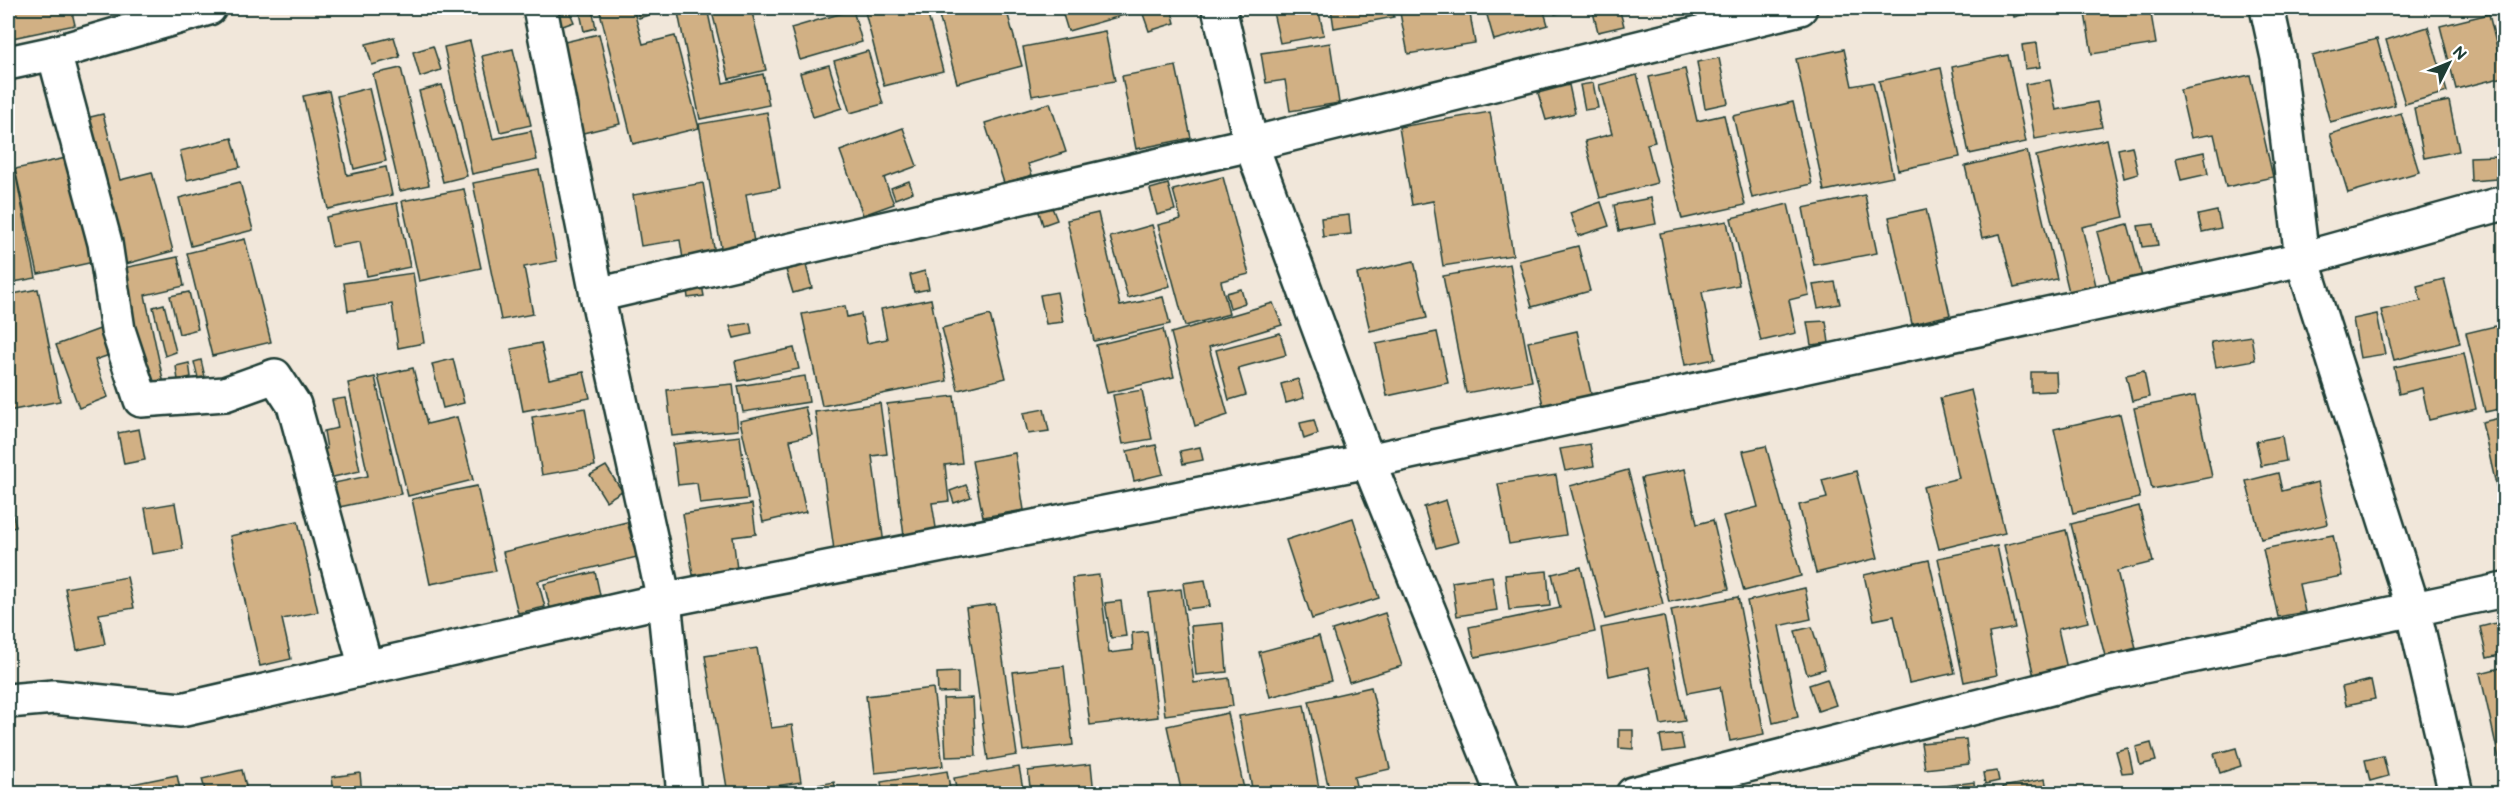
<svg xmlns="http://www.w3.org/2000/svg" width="2512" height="801" font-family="'Balsamiq Sans',sans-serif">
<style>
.building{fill:#d1b084;stroke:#1f3d34;stroke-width:1.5}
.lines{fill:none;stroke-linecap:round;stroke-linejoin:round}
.street-casing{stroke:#1f3d34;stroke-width:38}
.street{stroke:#fff;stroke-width:33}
</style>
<rect width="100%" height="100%" fill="#f1e7da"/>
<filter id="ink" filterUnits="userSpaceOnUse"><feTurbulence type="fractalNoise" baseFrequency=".0167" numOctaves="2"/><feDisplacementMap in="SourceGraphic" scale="12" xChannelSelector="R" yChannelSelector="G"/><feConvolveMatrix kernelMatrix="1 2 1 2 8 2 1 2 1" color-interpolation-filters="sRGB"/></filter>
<g filter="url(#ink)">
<g class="building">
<polygon points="8,8 71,8 75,25 12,38"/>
<polygon points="550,8 568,8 574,22 557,28"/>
<polygon points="579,8 592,8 596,28 584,31"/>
<polygon points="599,8 633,8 643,44 675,36 699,128 633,144"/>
<polygon points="636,8 660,8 661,11 639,18"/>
<polygon points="677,8 707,8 723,83 763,74 769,105 700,119"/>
<polygon points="711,8 751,8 766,70 729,79"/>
<polygon points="864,8 926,8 943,71 884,86"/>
<polygon points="937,8 1006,8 1022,66 957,83"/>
<polygon points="1061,8 1134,8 1135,12 1068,31"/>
<polygon points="1164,8 1171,8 1175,23 1149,31 1143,14"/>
<polygon points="1272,8 1318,8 1324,35 1280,43"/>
<polygon points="1331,8 1392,8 1394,17 1334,28"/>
<polygon points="1399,8 1469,8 1475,43 1408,54"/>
<polygon points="1485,8 1543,8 1548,25 1494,40"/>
<polygon points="1553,8 1581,8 1555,14"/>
<polygon points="1592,8 1619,8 1624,26 1598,32"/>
<polygon points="2012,8 2027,8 2028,13 2014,17"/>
<polygon points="2084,8 2150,8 2156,44 2092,54"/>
<polygon points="853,10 862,42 800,60 791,28"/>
<polygon points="2489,14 2504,77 2456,89 2440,26"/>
<polygon points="2428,27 2447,92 2405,104 2386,40"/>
<polygon points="1105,31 1115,81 1032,96 1023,47"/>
<polygon points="599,34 620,124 579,134 556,44"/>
<polygon points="394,37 400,57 372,65 366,44"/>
<polygon points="2377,39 2395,105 2330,122 2312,56"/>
<polygon points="470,41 493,139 531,131 537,160 472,174 444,47"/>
<polygon points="1330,43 1339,103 1290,111 1285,80 1266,83 1261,53"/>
<polygon points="2037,43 2040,67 2025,69 2022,45"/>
<polygon points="433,46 441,70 420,77 413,52"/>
<polygon points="513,49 531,125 500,132 482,56"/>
<polygon points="1844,49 1852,86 1873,82 1893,177 1824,191 1796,59"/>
<polygon points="868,51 883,104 850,113 834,61"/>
<polygon points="2008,55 2026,142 1969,154 1952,67"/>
<polygon points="1719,58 1728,103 1705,108 1697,62"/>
<polygon points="829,65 842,108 813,117 800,73"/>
<polygon points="1176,66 1191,138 1136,149 1122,76"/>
<polygon points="401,68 429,185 400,191 373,74"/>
<polygon points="1941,68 1960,157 1898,170 1879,81"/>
<polygon points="1685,69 1697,121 1724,115 1745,205 1682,219 1649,77"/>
<polygon points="1637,75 1655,142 1647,144 1657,183 1600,198 1585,141 1612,134 1599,85"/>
<polygon points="2250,75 2273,177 2226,187 2214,134 2191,138 2180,90"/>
<polygon points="2050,80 2056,110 2097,102 2102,127 2035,139 2025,84"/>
<polygon points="1593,83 1598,108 1585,110 1580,85"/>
<polygon points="442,85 467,176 443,182 419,91"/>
<polygon points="1569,85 1575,113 1546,120 1538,93"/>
<polygon points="369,88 386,161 354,169 337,96"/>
<polygon points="329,91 347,175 386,167 392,195 328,209 303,96"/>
<polygon points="2449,101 2459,151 2424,158 2414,108"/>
<polygon points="1793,102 1812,184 1752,198 1733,116"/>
<polygon points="1050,103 1066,152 1028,164 1032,175 1004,183 985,123"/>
<polygon points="767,112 780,188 746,194 755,248 722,253 699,124"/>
<polygon points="1490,112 1513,255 1443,266 1433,201 1412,205 1399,127"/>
<polygon points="2401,113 2419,172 2348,193 2330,134"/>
<polygon points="103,114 120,180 152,172 173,251 115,267 78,120"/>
<polygon points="903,128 917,166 884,178 894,204 863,215 840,151"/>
<polygon points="232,138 240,167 187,180 180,151"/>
<polygon points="2107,139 2124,217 2082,227 2098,294 2071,300 2036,156"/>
<polygon points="2132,146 2138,174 2124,178 2118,149"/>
<polygon points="2027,151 2057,279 2014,288 2000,234 1982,238 1965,166"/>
<polygon points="2204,152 2208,174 2181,180 2176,158"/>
<polygon points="80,155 103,260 38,274 15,169"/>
<polygon points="2496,156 2497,179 2471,181 2470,157"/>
<polygon points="539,170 557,261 524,267 533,314 501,320 473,183"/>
<polygon points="16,176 36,278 8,283 8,178"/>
<polygon points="1223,177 1249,274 1221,281 1229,314 1185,326 1158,225 1181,219 1173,190"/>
<polygon points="909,181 913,192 895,199 891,188"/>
<polygon points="240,182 253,230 191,246 179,198"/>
<polygon points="703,183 715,254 683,259 680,240 641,246 633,195"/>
<polygon points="1168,184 1175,210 1157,215 1150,189"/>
<polygon points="464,189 481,268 419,281 402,201"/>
<polygon points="1865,195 1877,253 1814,265 1803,208"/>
<polygon points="1651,198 1656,224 1619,231 1614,205"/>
<polygon points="1601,202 1609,226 1578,236 1570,213"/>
<polygon points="397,203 410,267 367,276 360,242 332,247 326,217"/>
<polygon points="1788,204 1809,295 1789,300 1796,333 1761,341 1731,218"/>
<polygon points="1051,205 1057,220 1043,225 1038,209"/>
<polygon points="1926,209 1950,315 1912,324 1889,217"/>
<polygon points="2217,211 2221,228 2202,232 2198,215"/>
<polygon points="1098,213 1120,306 1163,297 1170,324 1094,341 1067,220"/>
<polygon points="1349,215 1351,234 1323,237 1321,218"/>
<polygon points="1727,221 1739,285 1702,292 1715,359 1685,365 1660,233"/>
<polygon points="2128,224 2143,280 2112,288 2097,232"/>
<polygon points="2154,224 2158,245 2142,247 2138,226"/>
<polygon points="1152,225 1170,286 1128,298 1110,237"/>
<polygon points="245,239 271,342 212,356 187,253"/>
<polygon points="1578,246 1590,291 1532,307 1519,261"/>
<polygon points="178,257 184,286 145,295 165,389 140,394 113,270"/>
<polygon points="1414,261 1427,318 1370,331 1357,274"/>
<polygon points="1510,264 1532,381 1466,393 1443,276"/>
<polygon points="806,265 812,288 793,293 786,270"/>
<polygon points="925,271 929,289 914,292 910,275"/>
<polygon points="413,273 424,343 398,348 392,304 348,311 344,283"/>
<polygon points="2444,279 2460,343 2394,360 2381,310 2421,301 2417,286"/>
<polygon points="701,280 704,296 688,298 686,282"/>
<polygon points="1835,282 1840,304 1818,308 1813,285"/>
<polygon points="38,289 60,401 8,411 8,295"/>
<polygon points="1241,289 1245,303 1230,308 1226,293"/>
<polygon points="189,292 198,329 179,334 170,296"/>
<polygon points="1057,292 1063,322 1046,324 1040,295"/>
<polygon points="2504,298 2504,408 2485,412 2466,333 2504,324 2498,299"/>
<polygon points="931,299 947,381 822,406 802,314 845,306 847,317 861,314 867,343 887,339 881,309"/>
<polygon points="1273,303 1282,325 1209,347 1228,415 1195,426 1171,333"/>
<polygon points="164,304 176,352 165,356 153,307"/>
<polygon points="2377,314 2385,354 2360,358 2353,319"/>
<polygon points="990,315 1006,378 958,390 942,328"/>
<polygon points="1826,321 1829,343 1811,345 1807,322"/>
<polygon points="750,323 752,334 734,338 730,326"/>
<polygon points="108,326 118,352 95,360 108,397 79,408 56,345"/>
<polygon points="1163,329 1174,377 1107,393 1096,345"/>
<polygon points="1577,331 1592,398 1544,409 1528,342"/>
<polygon points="1437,332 1448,383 1387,396 1376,344"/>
<polygon points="1280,333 1286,355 1238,368 1246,395 1229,400 1216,350"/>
<polygon points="2251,336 2255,360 2216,367 2211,342"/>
<polygon points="541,343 549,379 584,372 590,398 523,411 511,349"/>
<polygon points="794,348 799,369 739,381 735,361"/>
<polygon points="2464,353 2476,409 2429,420 2422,388 2399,394 2394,367"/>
<polygon points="453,359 464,403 443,408 432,364"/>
<polygon points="201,360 205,377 198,378 194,362"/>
<polygon points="189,363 191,377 178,380 176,366"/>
<polygon points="413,368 427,424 457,417 473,480 408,496 378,376"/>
<polygon points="2144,371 2149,397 2132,401 2126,375"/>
<polygon points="2031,372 2056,372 2057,391 2031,392"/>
<polygon points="805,376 809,402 743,412 738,386"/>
<polygon points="375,377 401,494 330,509 325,485 368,476 348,383"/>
<polygon points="1298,379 1304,398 1286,403 1281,384"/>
<polygon points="733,384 738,430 672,436 667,390"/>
<polygon points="1142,390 1152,439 1123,444 1113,395"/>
<polygon points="1971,390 2005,533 1939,549 1923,487 1959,478 1940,398"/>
<polygon points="954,396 962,463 945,465 949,501 932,503 938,540 905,544 887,404"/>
<polygon points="2195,396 2212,477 2152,489 2134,408"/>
<polygon points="345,398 360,471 320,480 315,451 327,449 324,431 338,428 332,400"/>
<polygon points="880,403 887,454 872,456 884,544 834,550 815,412"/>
<polygon points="805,407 812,435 790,440 806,512 763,522 740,421"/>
<polygon points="585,408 595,466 542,475 532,417"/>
<polygon points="1044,409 1049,431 1028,434 1023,413"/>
<polygon points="2120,414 2140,498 2073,513 2054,429"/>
<polygon points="2504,417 2504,511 2502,512 2482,422"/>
<polygon points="1314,420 1318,434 1304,439 1300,423"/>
<polygon points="139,429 145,460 124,464 118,433"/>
<polygon points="740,436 748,499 700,504 697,483 678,485 673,444"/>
<polygon points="2282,436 2286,461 2261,466 2256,441"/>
<polygon points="1590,444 1594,466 1565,471 1560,449"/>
<polygon points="1156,445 1163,474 1134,481 1127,451"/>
<polygon points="1766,446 1801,576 1744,591 1723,516 1758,507 1743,451"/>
<polygon points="1200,447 1203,460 1183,464 1180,451"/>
<polygon points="1015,453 1024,510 983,517 972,461"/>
<polygon points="606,466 622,491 606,501 590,475"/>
<polygon points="1685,469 1697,524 1713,520 1729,589 1669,602 1641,478"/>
<polygon points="1628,470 1663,604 1605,619 1570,486"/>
<polygon points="1856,471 1878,558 1816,573 1799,505 1827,498 1822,480"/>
<polygon points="2278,473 2282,491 2318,482 2328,524 2261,539 2246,481"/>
<polygon points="1556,475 1566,535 1509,544 1498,484"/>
<polygon points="966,485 971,497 954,503 950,491"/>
<polygon points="477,486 496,571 430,584 412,499"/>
<polygon points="8,496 16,527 8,529"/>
<polygon points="1446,500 1458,542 1436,548 1424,507"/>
<polygon points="175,503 183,549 153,554 145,508"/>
<polygon points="752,504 756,534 733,537 737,569 693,575 683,514"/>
<polygon points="2139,506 2153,562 2117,571 2136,648 2105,656 2071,524"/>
<polygon points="1353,518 1379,598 1312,619 1286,540"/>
<polygon points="298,521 318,612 282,619 291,659 260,666 230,536"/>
<polygon points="627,522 637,557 538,581 545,607 518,613 503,552"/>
<polygon points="2066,530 2088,622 2058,629 2068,673 2035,681 2004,545"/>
<polygon points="2333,535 2342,576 2299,584 2305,612 2278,617 2263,549"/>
<polygon points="1997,546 2015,628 1989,633 1997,675 1964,682 1938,558"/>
<polygon points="1929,560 1955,673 1909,683 1894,616 1874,620 1864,575"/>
<polygon points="1581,567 1595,632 1475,657 1469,627 1560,608 1552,574"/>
<polygon points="1547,571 1550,606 1509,610 1505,575"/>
<polygon points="595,572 600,595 550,608 544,584"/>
<polygon points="1099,575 1109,653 1133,650 1132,633 1147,631 1158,717 1090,725 1072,578"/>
<polygon points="1492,576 1497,610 1457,616 1452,582"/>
<polygon points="127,577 134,608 99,614 105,644 77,650 65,588"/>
<polygon points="1205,580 1210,606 1187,609 1183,583"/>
<polygon points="1805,588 1811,619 1779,626 1798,717 1773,723 1747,601"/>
<polygon points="1181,589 1194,683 1229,678 1233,706 1165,715 1149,593"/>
<polygon points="1738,597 1764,734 1730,741 1720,687 1688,693 1671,610"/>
<polygon points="1121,601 1126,636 1111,638 1105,603"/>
<polygon points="995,604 1017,755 988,760 966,608"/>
<polygon points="1385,613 1402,666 1349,682 1332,630"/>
<polygon points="1664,616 1685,721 1661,725 1649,667 1609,676 1601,628"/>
<polygon points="2504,621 2504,654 2487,658 2480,627"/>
<polygon points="1223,623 1227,672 1196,675 1191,626"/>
<polygon points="1812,627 1825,669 1807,674 1795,631"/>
<polygon points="1319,636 1331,681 1270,697 1259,652"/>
<polygon points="757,648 771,728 792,725 801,782 728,794 705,656"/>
<polygon points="1064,666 1073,745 1023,751 1013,672"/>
<polygon points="2504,667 2504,781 2480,673"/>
<polygon points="958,672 958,692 938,693 937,673"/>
<polygon points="1827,679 1836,705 1818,711 1809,685"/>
<polygon points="2371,680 2375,699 2346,705 2342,687"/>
<polygon points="1371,687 1390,769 1354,777 1358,794 1330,794 1309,701"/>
<polygon points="933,688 943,766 875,773 866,696"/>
<polygon points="973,698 976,756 946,757 943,699"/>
<polygon points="1304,705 1320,794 1253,794 1239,716"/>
<polygon points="1228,713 1245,794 1182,794 1167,726"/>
<polygon points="1619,730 1633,730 1633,749 1619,748"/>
<polygon points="1681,734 1684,749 1663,752 1660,736"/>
<polygon points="1966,739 1969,764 1925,769 1921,743"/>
<polygon points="2151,743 2156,761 2140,765 2136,747"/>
<polygon points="2128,748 2133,772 2122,773 2116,751"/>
<polygon points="2236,748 2241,766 2220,773 2214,754"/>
<polygon points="2383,756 2388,776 2370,781 2365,760"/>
<polygon points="1091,764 1094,794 1031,794 1028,771"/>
<polygon points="1019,767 1024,794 957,794 954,778"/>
<polygon points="242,770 248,794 206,794 202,779"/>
<polygon points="947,771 951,794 883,794 881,782"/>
<polygon points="1997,771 1999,781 1985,784 1983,773"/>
<polygon points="360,773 362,794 334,794 332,777"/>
<polygon points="177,775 181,794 134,794 132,784"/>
<polygon points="2045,779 2048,794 2004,794 2002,787"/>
<polygon points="834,782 837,794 814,794 813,786"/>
<polygon points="1974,782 1975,794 1929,794 1929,788"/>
<polygon points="2504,785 2504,794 2485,794 2484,790"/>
</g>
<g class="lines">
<g class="street-casing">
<g id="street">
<polyline points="540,8 597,295 664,600 684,794"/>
<polyline points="1219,8 1251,144 1368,461 1503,794"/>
<polyline points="2267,8 2278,58 2302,259 2413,608 2456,794"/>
<polyline points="54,53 105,243 118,330 141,400 225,394 275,376 294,405 366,668"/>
<polyline points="8,63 54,53 209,8"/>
<polyline points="597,295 1251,144 1800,8"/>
<polyline points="8,701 54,697 181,710 664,600 1368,461 2302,259 2504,203"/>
<polyline points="1633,794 2110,673 2504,590"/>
</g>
</g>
<use href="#street" class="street"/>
</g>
</g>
<rect width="2512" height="801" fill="none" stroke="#fff" stroke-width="30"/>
<rect x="15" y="15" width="2482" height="771" fill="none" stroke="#1f3d34" stroke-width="2" filter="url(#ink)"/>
<g transform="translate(2449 63) rotate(47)" stroke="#ffffff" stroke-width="4.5" paint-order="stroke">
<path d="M0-4.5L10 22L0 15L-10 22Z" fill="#1f3d34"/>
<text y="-9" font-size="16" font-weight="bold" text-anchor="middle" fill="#1f3d34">N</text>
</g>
</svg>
